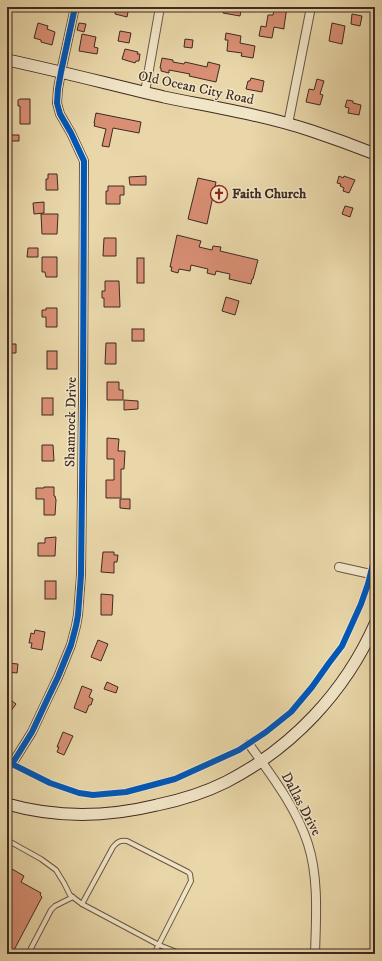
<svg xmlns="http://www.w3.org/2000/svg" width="382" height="961" font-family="'IM FELL DW Pica',serif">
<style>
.building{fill:#d98f74;stroke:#3e2b22}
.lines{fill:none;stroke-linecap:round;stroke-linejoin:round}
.service-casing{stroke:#695644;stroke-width:6}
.minor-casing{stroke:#695644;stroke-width:10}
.secondary-casing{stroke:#3e2b22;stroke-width:13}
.service{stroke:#f1e5c7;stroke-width:4}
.minor{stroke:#f1e5c7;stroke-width:8}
.secondary{stroke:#f1e5c7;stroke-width:11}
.cycleway-casing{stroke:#f1e5c7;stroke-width:8}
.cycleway{stroke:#0057b8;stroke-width:6}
.labels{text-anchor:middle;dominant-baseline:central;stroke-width:3;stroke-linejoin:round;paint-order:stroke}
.street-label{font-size:14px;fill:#3e2b22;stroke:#f1e5c7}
.poi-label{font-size:14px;font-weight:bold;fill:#3e2b22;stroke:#f1e5c7;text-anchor:start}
</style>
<rect width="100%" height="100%" fill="#e9d7a9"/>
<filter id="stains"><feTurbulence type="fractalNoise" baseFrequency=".005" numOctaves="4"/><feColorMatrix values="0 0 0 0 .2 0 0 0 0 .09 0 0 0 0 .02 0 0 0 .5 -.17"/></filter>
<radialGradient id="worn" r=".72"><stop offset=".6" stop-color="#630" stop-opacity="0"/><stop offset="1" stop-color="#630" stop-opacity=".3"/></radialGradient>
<g class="building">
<polygon points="116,7 129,7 127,17 115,14"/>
<polygon points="224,7 241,10 240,16 223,13"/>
<polygon points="275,7 287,7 284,27 284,29 274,27 272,38 259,36 261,26 266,27 268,15 273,15"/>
<polygon points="352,14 362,16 360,26 351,24"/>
<polygon points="38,23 48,26 47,29 55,32 52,45 41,42 41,40 34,38"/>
<polygon points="79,23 86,24 84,32 77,30"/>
<polygon points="332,23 345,26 342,44 329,41"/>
<polygon points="120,31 131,33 129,43 118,41"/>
<polygon points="226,33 241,36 240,43 255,46 253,58 241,56 242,53 227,51 228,40 225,40"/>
<polygon points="82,34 96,37 94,47 98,48 97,54 79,51"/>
<polygon points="185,39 193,40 192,48 184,47"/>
<polygon points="125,49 138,52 137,54 140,54 139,61 136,61 135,63 122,59"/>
<polygon points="162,58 173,60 173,62 184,64 185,62 207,67 208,62 220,65 216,82 189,76 190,74 169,70 169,73 161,71 161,68 160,68"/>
<polygon points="251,78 264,81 262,92 246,89 248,81 250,81"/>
<polygon points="317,79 324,81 320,94 323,95 320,105 306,102 309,89 314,90"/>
<polygon points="20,99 30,99 30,124 20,124 20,106 18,106 18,100"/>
<polygon points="347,100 353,101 353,103 361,105 359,115 348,113 349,108 345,107"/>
<polygon points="96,113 141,122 139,133 113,128 109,147 102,146 106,129 94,126 95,123 94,123"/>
<polygon points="10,135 19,135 19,141 9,141"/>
<polygon points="48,174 57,174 58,190 46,190 46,179 48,179"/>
<polygon points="146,176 146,185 130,185 129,177"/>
<polygon points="339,176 343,178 344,176 355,180 349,193 343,191 344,188 340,186 341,184 337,183"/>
<polygon points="198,178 216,182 207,224 188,219"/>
<polygon points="108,186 124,186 124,195 120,195 120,204 106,204 106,191 108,191"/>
<polygon points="44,202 44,213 34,214 33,203"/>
<polygon points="345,206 353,208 350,217 342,214"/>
<polygon points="41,214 58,214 57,234 42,234"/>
<polygon points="177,235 201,241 199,247 212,250 213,246 221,247 220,251 258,260 253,279 252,279 251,284 229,279 230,274 216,271 215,275 207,273 208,269 191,265 190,271 179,269 178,273 171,271 172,267 170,267"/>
<polygon points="104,238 116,238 116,256 103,256"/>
<polygon points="28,248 38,248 38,257 27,257"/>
<polygon points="42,257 57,257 57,277 46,277 45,272 42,272"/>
<rect x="137" y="258" width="7" height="25"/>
<polygon points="105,281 119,281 120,307 104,307 104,298 102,298 102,291 105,291"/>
<polygon points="226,297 239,301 235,315 222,311"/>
<polygon points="46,308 57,308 57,327 46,327 46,317 42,317 42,310 46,310"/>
<rect x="132" y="329" width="12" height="12"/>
<polygon points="106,343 116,343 116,364 105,364"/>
<polygon points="9,344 16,344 16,353 8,353"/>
<rect x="47" y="351" width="10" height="18"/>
<polygon points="107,382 119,382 119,390 123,390 123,400 107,400"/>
<rect x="42" y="398" width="11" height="17"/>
<polygon points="124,400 138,401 138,409 124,410"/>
<polygon points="107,438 119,439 118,451 125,451 124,469 121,469 121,498 106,498 106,480 114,480 114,459 107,459"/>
<polygon points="42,445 53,445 54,461 42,461"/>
<polygon points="44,487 54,487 54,496 55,496 56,500 55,515 44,515 44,499 36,499 36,488 44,488"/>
<polygon points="120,499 130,499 130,509 120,508"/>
<polygon points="56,537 55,556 38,556 38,543 45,543 45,538"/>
<polygon points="103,552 114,552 114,555 118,555 117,562 114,562 114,573 101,572"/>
<rect x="45" y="581" width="11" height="18"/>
<polygon points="101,594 113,595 112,615 101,615"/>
<polygon points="35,630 45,632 42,650 31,648 32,643 29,643 31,633 34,634"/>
<polygon points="98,640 108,644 101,661 91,657"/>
<polygon points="7,663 18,664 17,673 7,672"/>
<polygon points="107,682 118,687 116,693 104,689"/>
<polygon points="82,686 92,690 89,697 93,699 91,705 89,705 86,713 74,708"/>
<polygon points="7,697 16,704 7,716"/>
<polygon points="63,732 73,736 64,755 57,752 59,747 57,747"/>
<polygon points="7,866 24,876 21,882 41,893 40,895 42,897 14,950 7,947"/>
</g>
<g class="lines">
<g class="service-casing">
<g id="service">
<polyline points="7,840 41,859 56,870 64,883 70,895 82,904 159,945 182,954"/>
<path d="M 82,904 L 113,847 C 117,842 120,840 127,841 L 188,872 L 190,874 L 191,881 L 154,954"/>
<polyline points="28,954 51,910 55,906 73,897"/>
</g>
</g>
<g class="minor-casing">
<g id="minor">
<polyline points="145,92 160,7"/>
<polyline points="288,124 311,7"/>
<polyline points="339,567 375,575"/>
<path d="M 249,744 C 271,775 296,807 308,844 C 319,878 316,919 315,954"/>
<polyline points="12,764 32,732 47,700 58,677 71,645 76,626 78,615 81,575 83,402 84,161 71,133 60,114 57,103 58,89 61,72 75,7"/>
</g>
</g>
<g class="secondary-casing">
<g id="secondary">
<path d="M 7,60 C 60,71 112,85 164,97 C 213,107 264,115 312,131 C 333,138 355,146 375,154"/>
<path d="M 7,804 C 56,818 108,817 157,805 C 181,800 204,793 226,782 C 292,748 345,692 375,624"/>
</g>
</g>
<use href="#service" class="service"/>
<use href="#minor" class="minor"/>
<use href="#secondary" class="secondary"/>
<g class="cycleway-casing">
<g id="cycleway">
<polyline points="75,7 61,72 58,89 57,103 60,114 71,133 84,161 83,402 81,575 78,615 76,626 71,645 58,677 47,700 32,732 12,764 50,783 79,793 93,795 126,792 175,779 239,750 266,732 291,712 312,687 329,663 342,646 361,604 368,584 375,556"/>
<path d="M 375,361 C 372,384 373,406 375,429"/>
</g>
</g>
<use href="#cycleway" class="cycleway"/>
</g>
<defs>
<g id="church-ring" transform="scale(0.9)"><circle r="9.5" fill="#f1e5c7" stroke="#8f2418" stroke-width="1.5"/><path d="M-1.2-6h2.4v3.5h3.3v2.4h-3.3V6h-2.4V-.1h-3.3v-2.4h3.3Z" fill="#8f2418"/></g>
</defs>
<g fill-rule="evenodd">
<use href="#church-ring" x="219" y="194"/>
</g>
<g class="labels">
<g class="street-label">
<text transform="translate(196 88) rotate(12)">Old Ocean City Road</text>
<text transform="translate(71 422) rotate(-89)">Shamrock Drive</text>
<text transform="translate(301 804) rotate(62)">Dallas Drive</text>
</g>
<g class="poi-label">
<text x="232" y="194">Faith Church</text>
</g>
</g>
<rect width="382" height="961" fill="none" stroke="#e9d7a9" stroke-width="24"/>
<rect x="8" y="8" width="366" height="945" fill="none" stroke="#3e2b22" stroke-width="2"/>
<rect x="12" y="12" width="358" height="937" fill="none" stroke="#3e2b22"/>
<rect width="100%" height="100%" filter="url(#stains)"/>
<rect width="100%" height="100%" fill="url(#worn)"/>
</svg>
